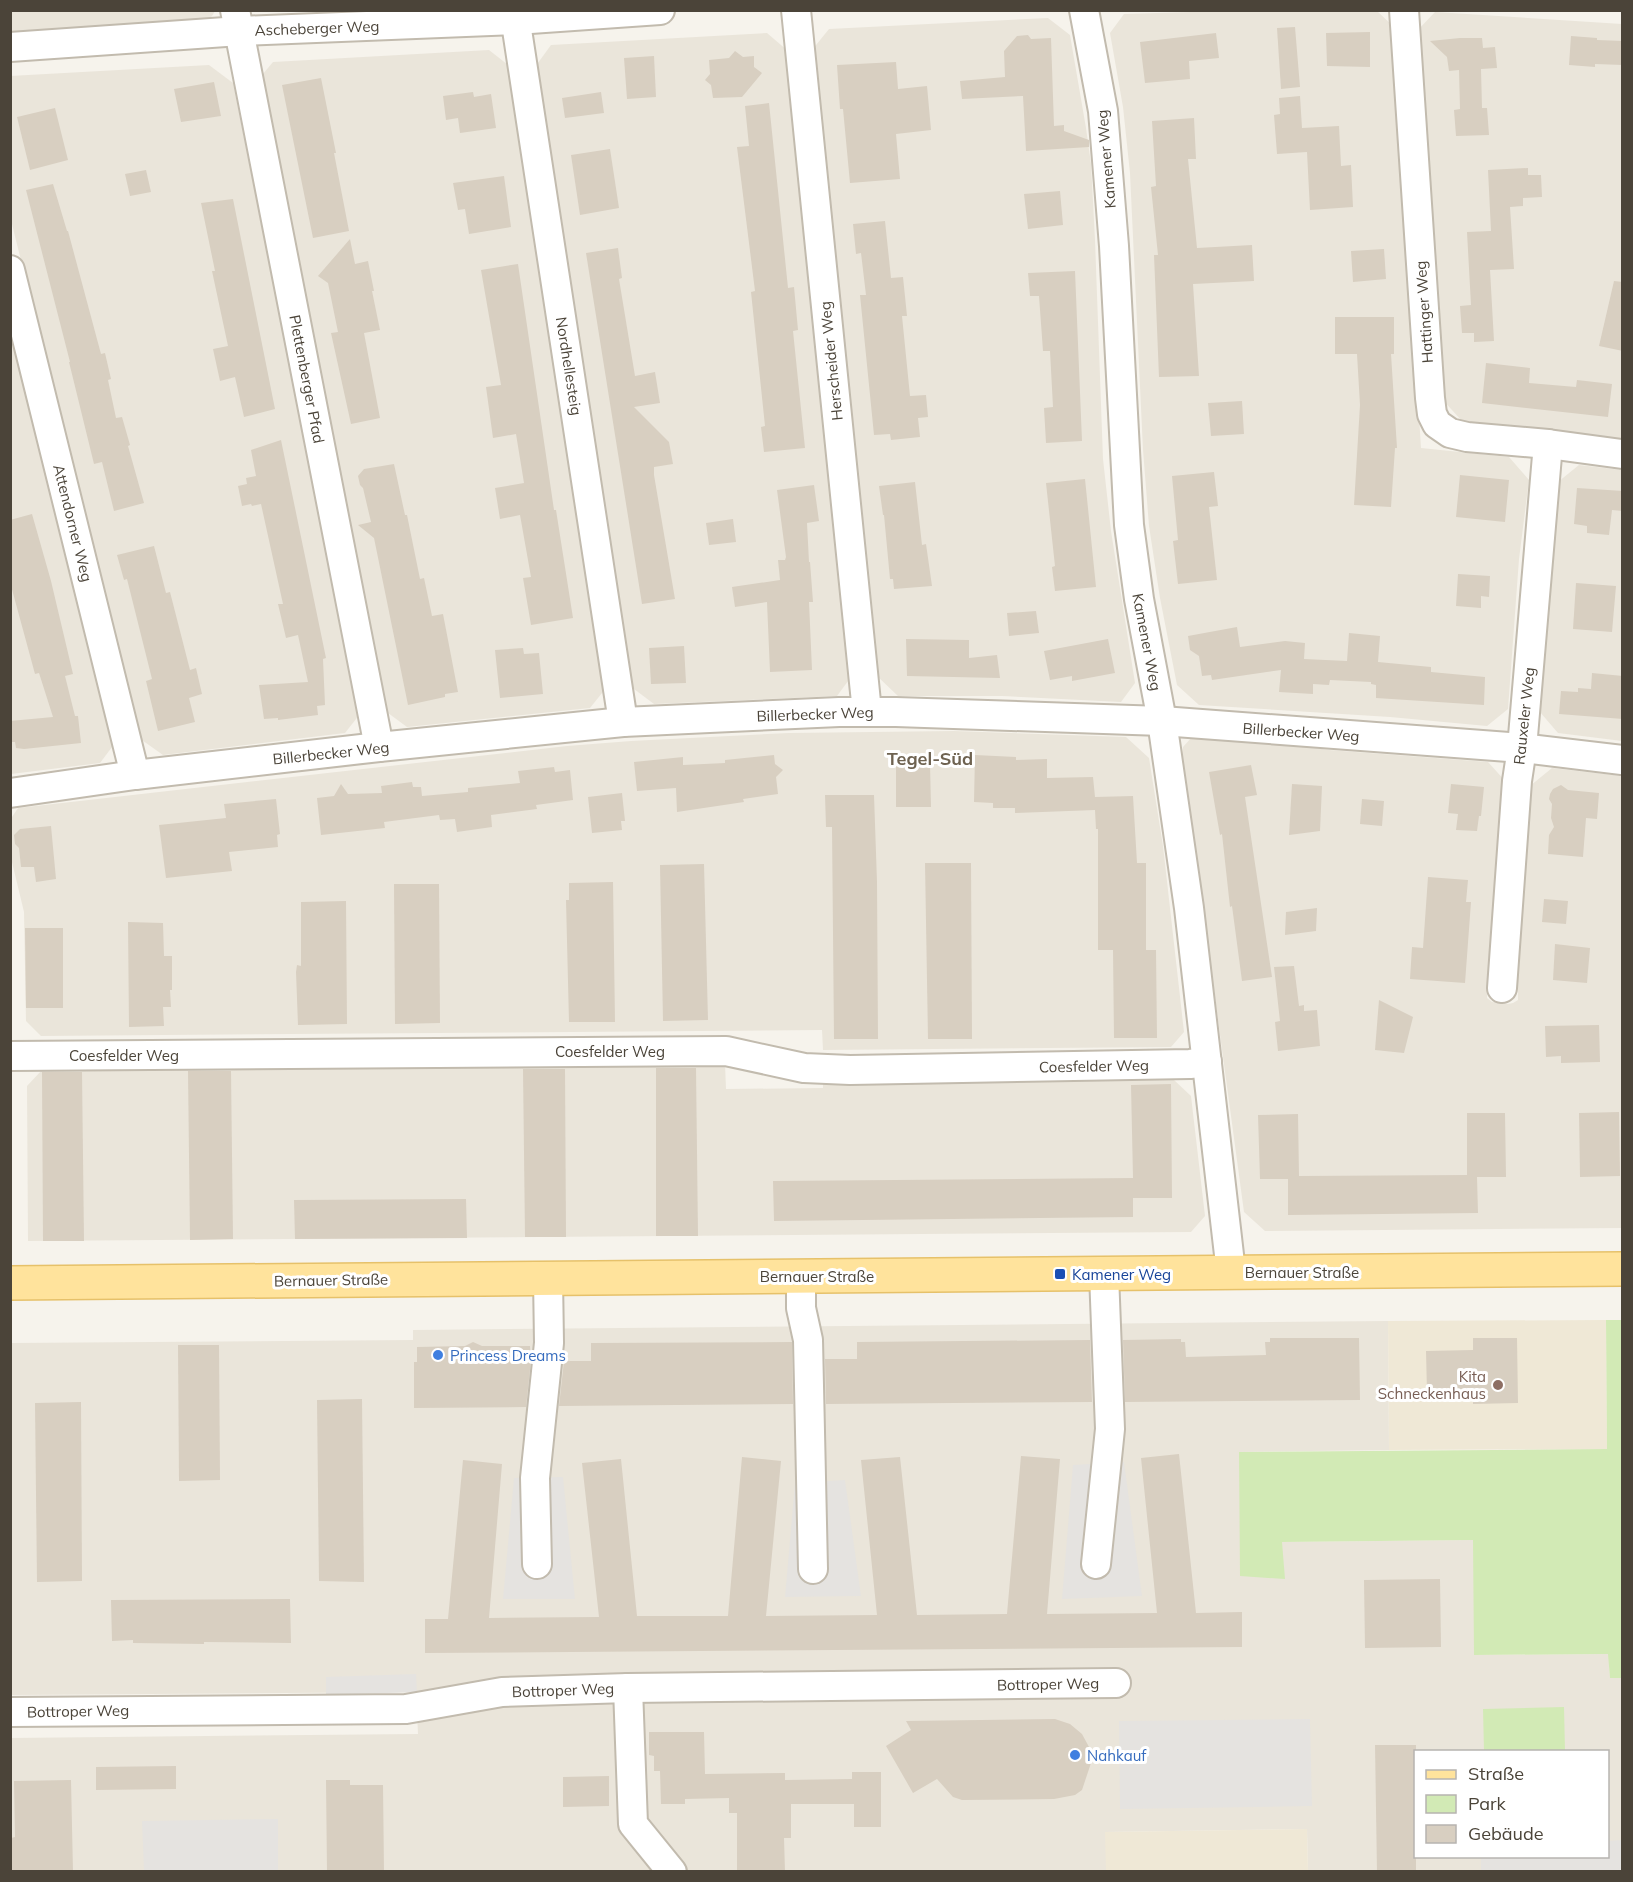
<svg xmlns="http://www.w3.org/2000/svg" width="1633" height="1882" font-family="Mulish,sans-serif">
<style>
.residential{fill:#eae5da;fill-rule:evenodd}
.education{fill:#efe8d6}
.green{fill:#d2eab5}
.parking{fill:#e5e3e0}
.building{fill:#d8cfc1}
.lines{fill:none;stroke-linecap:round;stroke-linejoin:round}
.minor-casing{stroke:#c2bbae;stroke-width:32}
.major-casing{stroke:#e6c16a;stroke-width:36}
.minor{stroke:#fff;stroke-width:28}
.major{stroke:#ffe39c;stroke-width:33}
.transit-dot{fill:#1a4fb4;stroke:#fff;stroke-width:2}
.shop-dot{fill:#3f7fe0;stroke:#fff;stroke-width:2}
.education-dot{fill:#8d6e63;stroke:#fff;stroke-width:2}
.labels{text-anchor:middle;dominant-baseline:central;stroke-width:6;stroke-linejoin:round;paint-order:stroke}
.street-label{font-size:15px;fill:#4b4439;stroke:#fff}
.transit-label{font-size:15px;fill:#164399;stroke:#fff;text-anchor:start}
.shop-label{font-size:15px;fill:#366cbe;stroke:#fff;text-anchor:start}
.education-label{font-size:15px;fill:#785e54;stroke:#fff;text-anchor:end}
.quarter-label{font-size:18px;font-weight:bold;fill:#6e6250;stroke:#fff}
</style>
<rect width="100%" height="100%" fill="#f6f3ec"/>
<g class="residential">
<polygon points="11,11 215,11 212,16 206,21 11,37"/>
<polygon points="1223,11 1377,11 1395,28 1421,448 1509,457 1529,480 1519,559 1508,709 1487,726 1390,717 1199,705 1177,685 1160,598 1149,526 1143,450 1130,173 1123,107 1110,33 1124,14"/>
<polygon points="1435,12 1622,24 1622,439 1462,421 1441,398 1417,31"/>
<polygon points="1048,18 1070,35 1086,128 1091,164 1095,240 1103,459 1111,531 1135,683 1121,702 1002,696 898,696 876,675 812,50 829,29"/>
<polygon points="767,33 788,51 854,673 837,696 654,704 630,686 535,67 551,45"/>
<polygon points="489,50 512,68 606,688 590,708 407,727 384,710 257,81 273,62"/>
<polygon points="209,65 233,83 360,714 345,733 163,755 139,738 11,220 10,76"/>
<polygon points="10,322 115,743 100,763 11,774"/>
<polygon points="1579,465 1622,470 1622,741 1558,733 1540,712 1558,482"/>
<polygon points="954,731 1126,737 1149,758 1163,846 1184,1032 1171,1047 823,1050 822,1030 41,1036 26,1021 24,912 11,858 10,820 18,808 567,746 631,741 789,733"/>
<polygon points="1214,734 1329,750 1488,762 1507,783 1493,971 1487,978 1487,998 1492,1002 1508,1004 1513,1003 1518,1000 1518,978 1514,974 1530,786 1552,768 1622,776 1622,1228 1265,1231 1244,1212 1182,754 1183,747 1192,737"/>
<polygon points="725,1064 726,1089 823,1088 823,1083 1174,1080 1191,1096 1205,1216 1191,1232 28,1241 27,1086 42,1070"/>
<path d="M 1388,1321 L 1389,1450 L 1239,1452 L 1282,1542 L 1474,1540 L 1474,1655 L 1609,1654 L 1610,1678 L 1622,1678 L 1622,1871 L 1308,1871 L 1307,1829 L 1106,1832 L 1106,1872 L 11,1871 L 10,1738 L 418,1734 L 416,1692 L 11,1695 L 11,1343 L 413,1340 L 413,1330 ZM 1416,1752 L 1608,1752 L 1608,1856 L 1416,1856 Z"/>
</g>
<g class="education">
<polygon points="1606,1320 1607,1449 1389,1450 1388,1321"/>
<polygon points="1307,1829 1308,1871 1106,1871 1105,1832"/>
</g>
<g class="green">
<polygon points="1606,1320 1622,1320 1622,1678 1610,1678 1608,1654 1474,1655 1473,1540 1282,1542 1285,1579 1240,1576 1239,1452 1607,1449"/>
<polygon points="1564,1707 1565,1751 1484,1751 1483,1709"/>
</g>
<g class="parking">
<polygon points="1124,1462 1142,1596 1062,1599 1073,1465"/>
<polygon points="563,1477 575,1599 503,1599 514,1478"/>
<polygon points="845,1480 861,1596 785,1597 795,1483"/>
<polygon points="416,1674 417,1692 326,1695 326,1677"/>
<polygon points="1310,1719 1312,1806 1120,1809 1119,1721"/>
<polygon points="278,1819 278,1871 144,1871 142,1821"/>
<polygon points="1622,1840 1622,1871 1481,1871 1481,1857 1608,1856 1608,1841"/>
</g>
<g class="building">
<polygon points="1295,27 1300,87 1281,89 1277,28"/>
<polygon points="1370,32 1370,67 1327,66 1326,33"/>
<polygon points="1216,33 1219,58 1189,61 1190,79 1145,83 1140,42"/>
<polygon points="1028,35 1031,39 1051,38 1054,126 1064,125 1064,131 1089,140 1089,147 1026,151 1023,96 962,99 960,81 1005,77 1004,51 1017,36"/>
<polygon points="1571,36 1597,38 1597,40 1623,41 1623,65 1595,64 1595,67 1569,65"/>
<polygon points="1460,38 1482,38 1483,48 1495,47 1497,68 1481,69 1482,108 1487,108 1489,135 1456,136 1454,110 1460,109 1459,70 1449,71 1447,57 1430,41"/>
<polygon points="735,51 743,57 754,56 754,67 762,73 742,97 713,98 711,85 705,80 710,74 709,60 729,58"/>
<polygon points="654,56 656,97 627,99 624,58"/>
<polygon points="896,62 898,89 927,86 931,130 896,134 900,179 850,183 843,109 840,109 837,65"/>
<polygon points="321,78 336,153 334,153 349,231 313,238 282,85"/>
<polygon points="214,82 221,116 181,122 174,89"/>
<polygon points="473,92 474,97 491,94 496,128 460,133 458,118 446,120 443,96"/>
<polygon points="601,92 604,113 565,118 562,98"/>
<polygon points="1300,96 1302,128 1339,126 1341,166 1351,165 1353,207 1310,210 1307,152 1277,154 1274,115 1280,114 1279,98"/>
<polygon points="769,103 788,288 794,287 798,330 793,331 805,448 764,452 761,427 765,426 751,292 755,291 737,147 749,146 745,106"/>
<polygon points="55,108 68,160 30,170 17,117"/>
<polygon points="1194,118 1196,159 1188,159 1197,248 1252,245 1254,281 1193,284 1199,376 1159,377 1154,255 1158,255 1151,187 1156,186 1152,121"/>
<polygon points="610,149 619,208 580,215 571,155"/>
<polygon points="1528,168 1528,175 1541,175 1542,197 1523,198 1523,206 1510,207 1514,269 1490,270 1494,341 1474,342 1474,333 1462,333 1460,306 1471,305 1467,232 1491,231 1488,170"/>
<polygon points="146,170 151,192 130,196 125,174"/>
<polygon points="504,176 511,227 469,234 465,209 458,210 453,183"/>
<polygon points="53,184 67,231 68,231 101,354 105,353 111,379 108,380 116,418 122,417 130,445 128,446 144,503 114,511 102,462 94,464 69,362 70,362 26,190"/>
<polygon points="1060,191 1063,225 1028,229 1024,194"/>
<polygon points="233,199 275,409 244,417 235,377 220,381 213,349 228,346 212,271 215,271 201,203"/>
<polygon points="885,221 891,278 903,277 907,316 902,316 910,396 926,395 928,417 918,418 920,437 891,440 890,434 874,435 860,295 866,295 861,253 856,254 853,224"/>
<polygon points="350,239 355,264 368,261 374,291 372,291 380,330 364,333 380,418 351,424 331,333 338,332 328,283 318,276"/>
<polygon points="618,248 622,278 619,279 635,376 655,372 660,403 634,407 669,442 673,464 654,467 654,475 675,599 642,604 586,253"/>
<polygon points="1384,249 1386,279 1353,282 1351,251"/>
<polygon points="518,264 554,510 556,510 573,618 531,625 523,578 531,577 520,515 500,519 495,488 524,483 516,434 493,438 486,387 501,385 481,270"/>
<polygon points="1075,271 1082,441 1046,443 1044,408 1053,407 1050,351 1043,351 1039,296 1030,296 1028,273"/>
<polygon points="1614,281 1623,282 1623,351 1599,346"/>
<polygon points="1335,317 1394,317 1394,354 1391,354 1397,448 1395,448 1391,507 1354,505 1360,405 1357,354 1335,354"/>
<polygon points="1486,363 1530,368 1529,383 1576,387 1577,380 1612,384 1608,417 1482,403"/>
<polygon points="1242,401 1244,434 1211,436 1208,403"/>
<polygon points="281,440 326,658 323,659 325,705 317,706 318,715 278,720 278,718 264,719 259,685 308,682 298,635 286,638 278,604 283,604 261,504 252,506 251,504 242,506 238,486 247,484 246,478 256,476 251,450"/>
<polygon points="394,464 405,515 407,515 420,579 424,578 432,616 443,614 458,692 445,694 445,697 408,705 374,538 358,525 371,522 363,488 360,485 358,476 364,469"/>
<polygon points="1214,472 1218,506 1209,507 1217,580 1178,584 1173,541 1178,540 1172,476"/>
<polygon points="1460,475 1509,480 1505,522 1456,517"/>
<polygon points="1085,479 1096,587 1055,591 1052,567 1055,566 1046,483"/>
<polygon points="915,482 922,545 926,544 932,586 894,589 893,579 890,579 884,515 883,515 879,486"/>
<polygon points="814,485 819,521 807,523 809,562 810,562 813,602 809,602 812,670 770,672 767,602 735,607 732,587 780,580 778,560 785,560 786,557 777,490"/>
<polygon points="1577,488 1623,491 1623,511 1612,510 1609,535 1587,533 1587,526 1574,524"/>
<polygon points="32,514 51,581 73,674 65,676 75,716 78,716 81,743 24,749 16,748 15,742 10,742 10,721 53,717 39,673 35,674 10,582 10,520"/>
<polygon points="733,519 736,542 709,545 706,523"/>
<polygon points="154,546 166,593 170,592 190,670 196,668 202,694 189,698 195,722 158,731 146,681 152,679 127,579 124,580 117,555"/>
<polygon points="1458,574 1490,576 1489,597 1481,596 1481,608 1456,606"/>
<polygon points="1576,583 1616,586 1612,632 1573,629"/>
<polygon points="1036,611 1039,633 1009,636 1007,613"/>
<polygon points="1237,627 1240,647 1285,641 1305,643 1304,659 1347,661 1349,633 1380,636 1378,662 1431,667 1431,672 1485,677 1484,705 1376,698 1376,685 1371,684 1371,682 1330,680 1329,685 1313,684 1313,694 1279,692 1281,670 1212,680 1211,675 1202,676 1199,656 1190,650 1188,636"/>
<polygon points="906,639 969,640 969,658 997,655 1000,678 907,676"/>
<polygon points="1108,639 1115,673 1072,681 1072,676 1050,680 1044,651"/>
<polygon points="684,646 686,683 651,684 649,648"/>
<polygon points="523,648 524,654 539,653 543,694 500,698 495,650"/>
<polygon points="1592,673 1623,676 1623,719 1559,714 1561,691 1578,692 1578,688 1591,689"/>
<polygon points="774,755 775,764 783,770 776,777 778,794 743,799 744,802 677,812 676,788 637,791 634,762 683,757 683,765 725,763 725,760"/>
<polygon points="975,755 1016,757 1016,760 1047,759 1047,778 1093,777 1095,797 1133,796 1137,863 1146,863 1146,950 1156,950 1157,1038 1114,1038 1113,950 1098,950 1098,829 1096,829 1095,810 1015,813 1015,808 993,808 993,803 974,802"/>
<polygon points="930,764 931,807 896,807 896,765"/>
<polygon points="1251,765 1257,795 1245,797 1272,977 1242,981 1232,906 1230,907 1222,834 1220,835 1209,772"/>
<polygon points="554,767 555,772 570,770 573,800 536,805 537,809 491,815 492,827 457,832 455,819 440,820 439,815 384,822 385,828 321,835 317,798 334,796 341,784 348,794 382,793 381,786 412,782 413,787 421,787 422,796 468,792 468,788 520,783 518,771"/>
<polygon points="1292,784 1322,786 1320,831 1289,835"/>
<polygon points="1451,784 1484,787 1481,816 1479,816 1477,831 1456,830 1458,814 1448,813"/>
<polygon points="1561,785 1568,790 1599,793 1597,819 1586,818 1583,857 1548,854 1549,835 1554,827 1551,818 1552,804 1549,799 1550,794 1553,789"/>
<polygon points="622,793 625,821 621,821 622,830 592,833 588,797"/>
<polygon points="825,795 874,795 877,882 878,1039 834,1039 832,827 826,827"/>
<polygon points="276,799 280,834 277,835 278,847 229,852 232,871 166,878 159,825 226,818 224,804"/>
<polygon points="1362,799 1384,801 1382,826 1360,824"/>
<polygon points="51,826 56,879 36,882 34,867 21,867 19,848 15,844 14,835 20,829"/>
<polygon points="925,863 971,863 972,1039 928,1039"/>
<polygon points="704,864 708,1020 663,1021 660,865"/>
<polygon points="1428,877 1468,880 1466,902 1471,902 1465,983 1410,979 1412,947 1423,948"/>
<polygon points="613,882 615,1022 569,1022 566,900 569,900 569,883"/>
<polygon points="394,884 439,884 440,1023 395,1024"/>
<polygon points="1544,899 1568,901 1566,924 1542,922"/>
<polygon points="346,901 347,1024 298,1025 296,972 297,965 301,966 301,902"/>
<polygon points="1317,908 1316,931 1285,935 1286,912"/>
<polygon points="128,922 163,923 164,956 172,956 172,990 170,990 171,1007 163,1007 164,1026 129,1027"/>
<polygon points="25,928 63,928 63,1008 26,1008"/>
<polygon points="1555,944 1590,948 1587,983 1553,980"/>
<polygon points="1294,966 1299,1006 1304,1005 1304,1011 1317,1010 1320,1046 1278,1051 1275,1022 1280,1021 1274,967"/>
<polygon points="1379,1000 1413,1017 1404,1053 1375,1050"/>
<polygon points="1599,1025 1600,1062 1561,1063 1561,1056 1546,1057 1545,1026"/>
<polygon points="656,1068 696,1068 698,1236 656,1236"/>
<polygon points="523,1069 565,1069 566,1237 525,1237"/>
<polygon points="188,1071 231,1071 233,1239 190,1240"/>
<polygon points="42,1072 82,1072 84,1241 43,1241"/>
<polygon points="1171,1084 1172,1198 1133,1198 1133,1217 774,1221 773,1181 1133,1178 1131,1085"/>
<polygon points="1619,1112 1620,1176 1580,1177 1579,1113"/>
<polygon points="1467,1113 1505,1113 1506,1177 1477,1177 1478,1213 1288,1215 1288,1179 1260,1179 1258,1115 1298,1114 1299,1176 1467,1175"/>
<polygon points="466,1199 467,1238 295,1239 294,1200"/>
<polygon points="1270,1338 1359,1338 1360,1400 1125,1402 1123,1340 1181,1339 1181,1342 1185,1342 1186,1357 1266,1355 1265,1342 1270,1342"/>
<polygon points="1473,1338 1517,1338 1518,1403 1473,1404 1473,1391 1427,1392 1426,1351 1473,1350"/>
<polygon points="1090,1340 1092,1402 826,1404 825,1359 857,1359 857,1342"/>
<polygon points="473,1342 482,1346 530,1346 531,1360 526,1407 414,1408 414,1362 417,1362 417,1347 465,1346"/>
<polygon points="792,1342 793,1404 559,1406 564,1361 591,1361 591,1343"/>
<polygon points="178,1345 219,1345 220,1480 179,1481"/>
<polygon points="362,1399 364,1582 319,1581 317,1400"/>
<polygon points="81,1402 82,1581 37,1582 35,1403"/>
<polygon points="1179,1454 1196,1613 1242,1612 1242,1647 425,1653 425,1619 448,1619 463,1460 502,1464 489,1618 599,1617 582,1463 621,1459 637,1616 728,1616 742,1457 781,1461 766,1616 877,1615 861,1460 900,1457 917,1615 1007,1614 1021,1456 1060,1459 1047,1614 1157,1613 1141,1458"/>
<polygon points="1440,1579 1441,1647 1365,1648 1364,1580"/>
<polygon points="290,1599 291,1643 204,1642 204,1644 133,1643 133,1640 112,1641 111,1600"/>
<polygon points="1055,1719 1070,1724 1082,1734 1089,1747 1091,1763 1082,1790 1075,1795 1054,1799 962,1800 953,1797 937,1779 913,1793 886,1746 911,1730 906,1721"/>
<polygon points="649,1732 704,1732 705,1774 785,1773 785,1780 852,1779 852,1772 881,1772 881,1827 854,1827 854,1804 791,1804 791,1838 784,1838 785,1872 737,1870 737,1813 729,1813 729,1798 685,1799 685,1804 661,1804 660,1771 654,1771 654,1756 649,1755"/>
<polygon points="1375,1745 1416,1745 1416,1872 1377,1872"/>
<polygon points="176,1766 176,1789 96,1790 96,1767"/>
<polygon points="609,1776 609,1806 563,1807 563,1777"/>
<polygon points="71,1780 73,1872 11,1872 11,1838 15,1837 14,1781"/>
<polygon points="326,1780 350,1780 350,1785 383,1785 384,1872 327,1872"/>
</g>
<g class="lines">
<g class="minor-casing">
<g id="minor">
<polyline points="235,10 379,747"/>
<polyline points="514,10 623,722"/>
<polyline points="796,10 867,712"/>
<polyline points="1084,10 1103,111 1114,246 1129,525 1139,599 1162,721 1189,908 1231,1272"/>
<polyline points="1404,10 1430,398 1432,414 1437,424 1450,433 1467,437 1548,444 1622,454"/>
<polyline points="10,47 240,31 516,20 660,10"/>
<polyline points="10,270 135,775"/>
<polyline points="10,793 135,775 379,747 623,722 839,712 896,712 1162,721 1522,748 1622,760"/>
<polyline points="1502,988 1517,781 1522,748 1548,444"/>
<polyline points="10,1056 726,1051 804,1068 850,1070 1190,1064 1207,1062"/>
<polyline points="801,1276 801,1308 808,1340 813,1569"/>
<polyline points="537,1564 535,1478 549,1343 548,1278"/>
<polyline points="1096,1564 1110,1429 1104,1274"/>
<polyline points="628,1688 633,1824 672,1872"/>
<polyline points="10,1712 406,1709 502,1692 628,1688 1116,1683"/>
</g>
</g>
<g class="major-casing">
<polyline id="major" points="10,1283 1622,1269"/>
</g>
<use href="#minor" class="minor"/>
<use href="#major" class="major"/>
</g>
<rect class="transit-dot" x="1054" y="1268" width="12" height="12" rx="3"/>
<g class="shop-dot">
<circle cx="438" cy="1355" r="6"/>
<circle cx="1075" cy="1755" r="6"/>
</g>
<circle class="education-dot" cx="1498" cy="1385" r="6"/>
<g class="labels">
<g class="street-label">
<text transform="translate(317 28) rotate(-2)">Ascheberger Weg</text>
<text transform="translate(1106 159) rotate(-95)">Kamener Weg</text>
<text transform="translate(1424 312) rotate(-94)">Hattinger Weg</text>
<text transform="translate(831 361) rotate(-96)">Herscheider Weg</text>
<text transform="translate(569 366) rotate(81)">Nordhellesteig</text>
<text transform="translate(307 379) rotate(79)">Plettenberger Pfad</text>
<text transform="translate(73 523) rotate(76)">Attendorner Weg</text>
<text transform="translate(1147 642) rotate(79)">Kamener Weg</text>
<text transform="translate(815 714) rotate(-2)">Billerbecker Weg</text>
<text transform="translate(1524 716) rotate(-84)">Rauxeler Weg</text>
<text transform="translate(1301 732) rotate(4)">Billerbecker Weg</text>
<text transform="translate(331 753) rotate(-6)">Billerbecker Weg</text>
<text x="610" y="1051">Coesfelder Weg</text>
<text x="124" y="1055">Coesfelder Weg</text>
<text transform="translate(1094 1066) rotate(-1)">Coesfelder Weg</text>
<text x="1302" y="1272">Bernauer Straße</text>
<text x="817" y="1276">Bernauer Straße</text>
<text transform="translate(331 1280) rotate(-1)">Bernauer Straße</text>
<text transform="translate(1048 1684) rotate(-1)">Bottroper Weg</text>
<text transform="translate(563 1690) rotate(-2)">Bottroper Weg</text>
<text transform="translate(78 1711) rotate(-1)">Bottroper Weg</text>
</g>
<g class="transit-label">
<text x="1072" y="1274">Kamener Weg</text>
</g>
<g class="shop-label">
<text x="450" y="1355">Princess Dreams</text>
<text x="1087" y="1755">Nahkauf</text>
</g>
<g class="education-label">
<text x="1486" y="1376">Kita<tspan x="1486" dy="17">Schneckenhaus</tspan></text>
</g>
<g class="quarter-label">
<text x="930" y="758">Tegel-Süd</text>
</g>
</g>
<rect width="1633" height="1882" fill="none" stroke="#4b4439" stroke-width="24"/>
<rect x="1414" y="1750" width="195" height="108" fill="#ffffff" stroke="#b7b4b0" stroke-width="1.5"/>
<rect x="1426" y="1770" width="30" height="9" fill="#ffe39c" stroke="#b7b4b0" stroke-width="1.5"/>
<text x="1468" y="1780" font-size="18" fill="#4b4439">Straße</text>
<rect x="1426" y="1795" width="30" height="18" fill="#d2eab5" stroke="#b7b4b0" stroke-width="1.5"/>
<text x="1468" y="1810" font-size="18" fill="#4b4439">Park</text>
<rect x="1426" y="1825" width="30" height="18" fill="#d8cfc1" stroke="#b7b4b0" stroke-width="1.5"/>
<text x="1468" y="1840" font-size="18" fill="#4b4439">Gebäude</text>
</svg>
